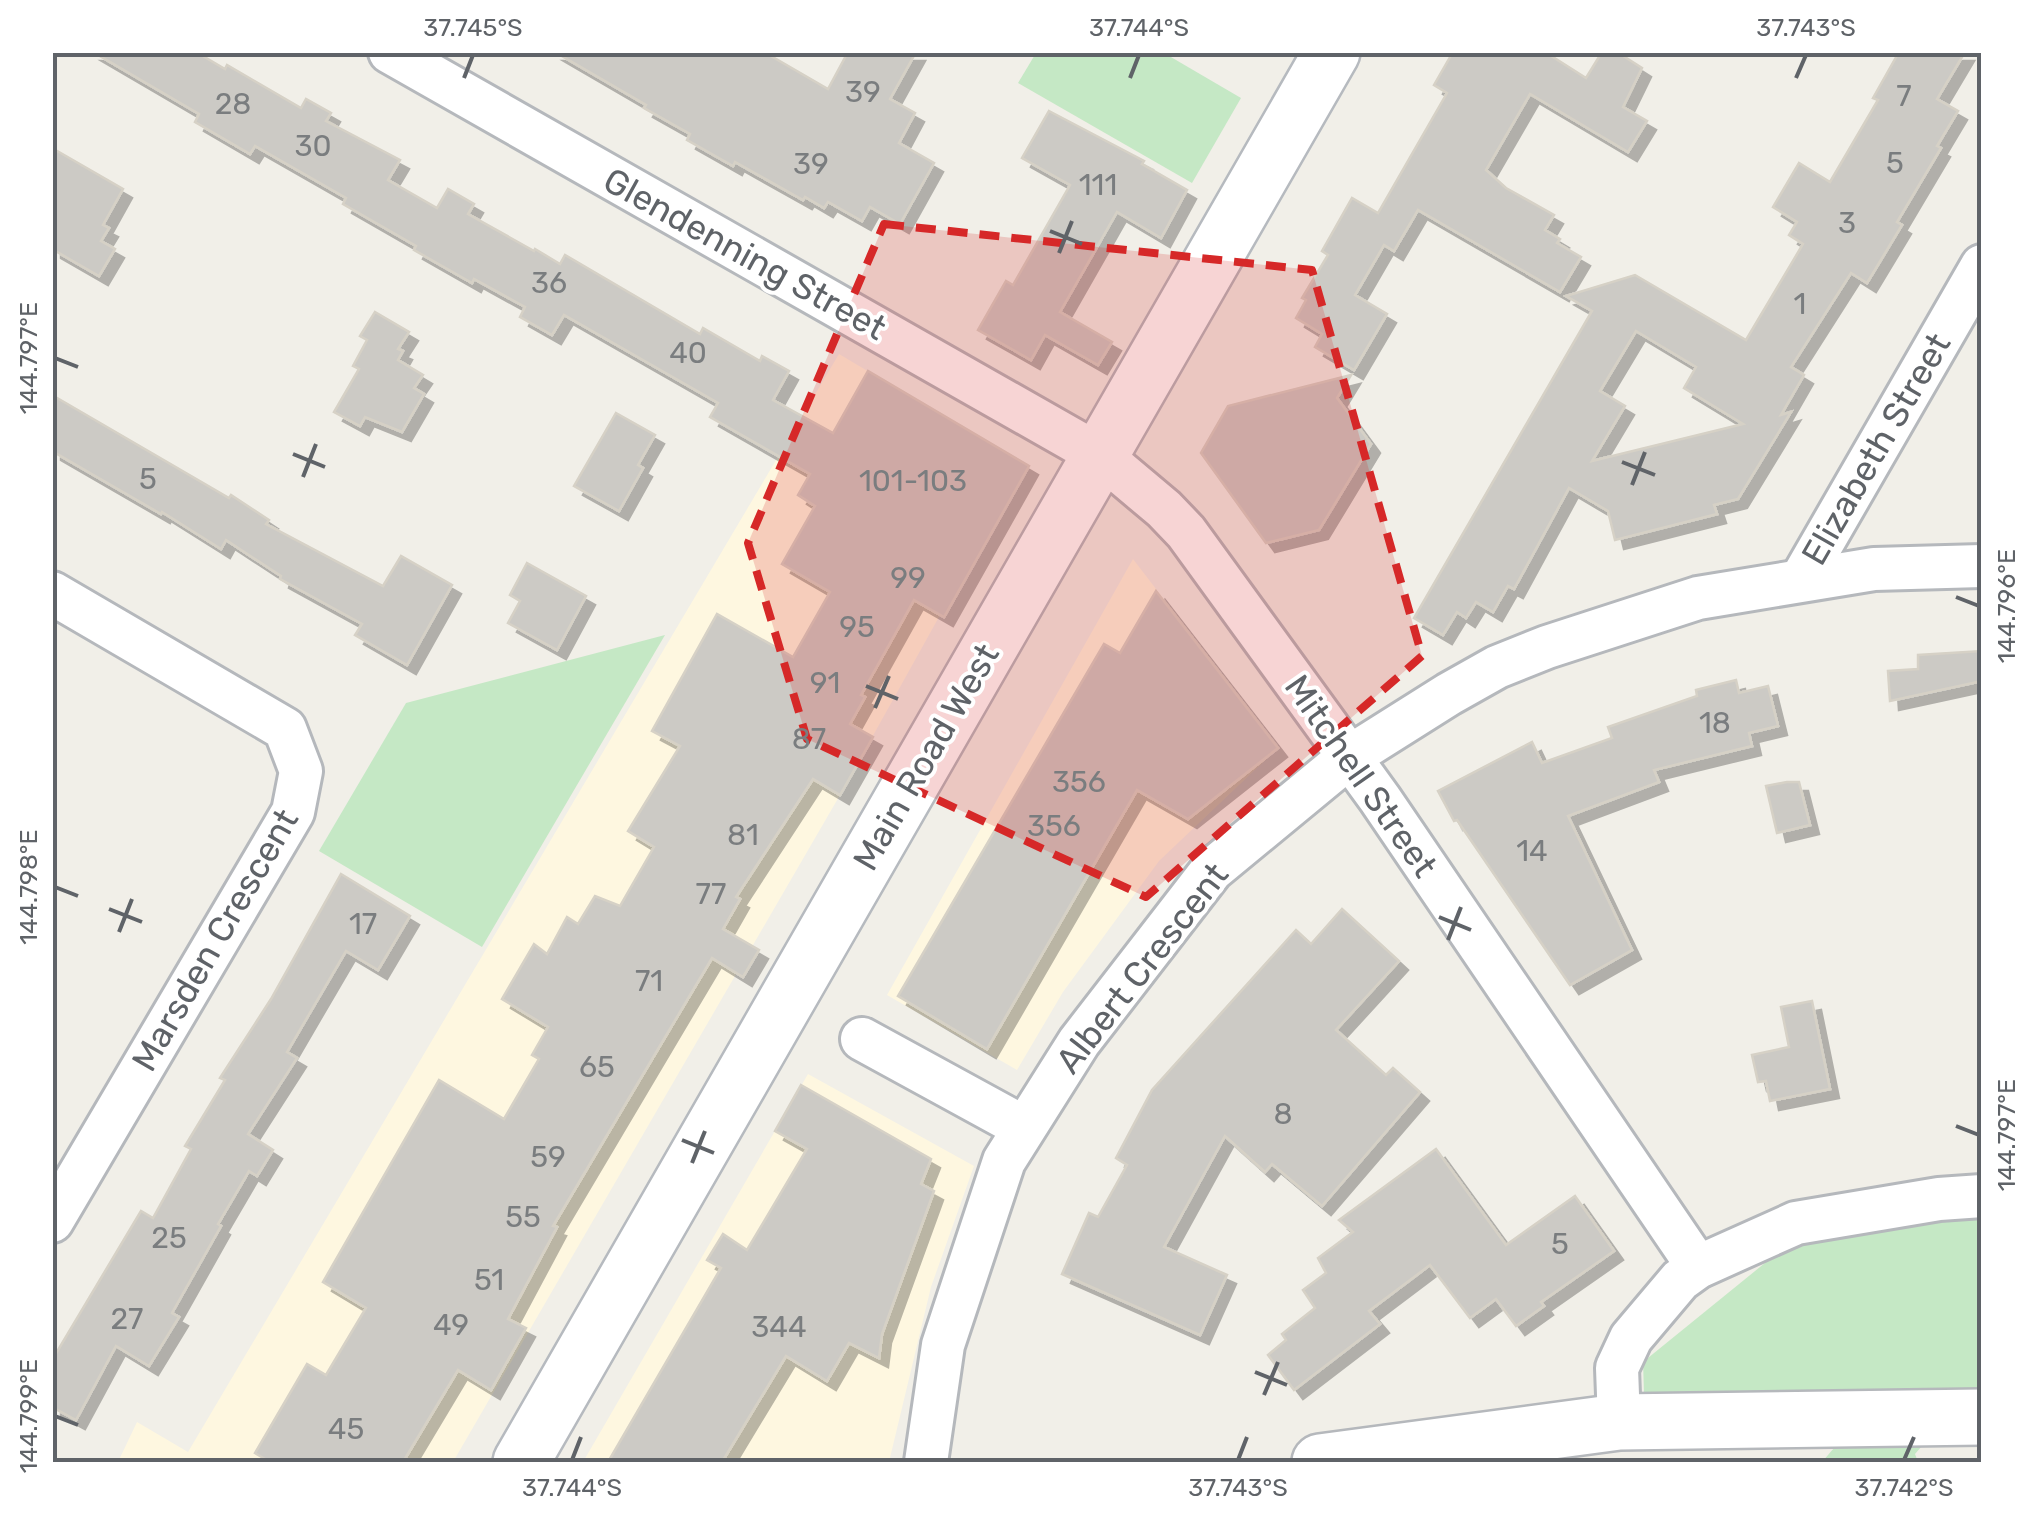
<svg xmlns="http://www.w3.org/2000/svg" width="2034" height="1515" font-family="Rubik,sans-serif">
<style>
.commercial{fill:#fef7e0}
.green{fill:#c5e8c5}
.building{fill:#cccac5;stroke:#d6d1c6;stroke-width:2.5;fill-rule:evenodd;filter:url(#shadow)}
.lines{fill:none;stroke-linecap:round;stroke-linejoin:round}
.minor-casing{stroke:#b5b8bc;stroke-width:48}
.tertiary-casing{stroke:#b5b8bc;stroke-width:60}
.secondary-casing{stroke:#b6babf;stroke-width:60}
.minor{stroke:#fff;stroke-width:42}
.tertiary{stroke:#fff;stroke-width:55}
.secondary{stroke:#fff;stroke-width:55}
.marked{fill:#d62828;fill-opacity:0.2;stroke:#d62828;stroke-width:8;stroke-dasharray:20 12;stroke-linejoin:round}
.ticks{fill:none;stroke:#5f6368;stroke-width:4}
.labels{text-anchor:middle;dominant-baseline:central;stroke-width:8;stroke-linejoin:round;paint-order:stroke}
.number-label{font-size:30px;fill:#7a7d7f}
.street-label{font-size:35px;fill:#5f6368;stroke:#fff}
.neatline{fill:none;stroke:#5f6368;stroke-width:4}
.ticks-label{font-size:25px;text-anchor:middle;fill:#5f6368}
</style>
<defs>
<filter id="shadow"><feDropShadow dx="9" dy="9" stdDeviation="0" flood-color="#0004"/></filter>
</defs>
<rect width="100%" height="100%" fill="#f1efe8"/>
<g class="commercial">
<polygon points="839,354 1024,464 840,795 453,1462 118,1462 137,1422 188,1452"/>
<polygon points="1133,559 1278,748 1159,861 1063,992 1017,1070 887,995"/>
<polygon points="808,1074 974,1166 931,1287 889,1462 583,1462"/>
</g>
<g class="green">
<polygon points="1036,53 1164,53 1241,98 1192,183 1018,83"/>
<polygon points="665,635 482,947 319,851 406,703"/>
<polygon points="1950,1212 1981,1220 1981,1397 1662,1407 1644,1394 1643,1362 1792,1241"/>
<polygon points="1934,1432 1915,1454 1918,1462 1822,1462 1846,1434"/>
</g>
<g class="building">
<polygon points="93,52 196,52 225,69 227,65 301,108 306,99 331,113 326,121 400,160 388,180 437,208 448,189 474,204 468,214 534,251 535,249 560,264 565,255 700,334 703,328 760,361 762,356 789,371 773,400 833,433 868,371 1029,466 944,617 914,600 861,695 865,697 850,724 873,737 840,795 813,779 736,897 740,899 723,929 759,950 743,977 712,958 553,1226 557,1227 508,1319 526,1328 491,1390 458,1370 403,1462 270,1462 255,1453 307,1364 326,1375 366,1308 323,1282 439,1080 504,1119 539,1059 532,1055 548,1027 502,999 534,944 547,954 567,917 578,924 595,896 620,906 654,847 628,831 680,746 652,731 717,614 793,657 830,592 782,564 815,506 798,495 810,474 710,417 718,403 564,315 552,335 520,317 525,307 474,279 472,283 414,250 416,246 343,204 346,198 255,146 250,154 195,122 199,114"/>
<polygon points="555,52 764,52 828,89 848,52 916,52 890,99 915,113 899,143 934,163 900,224 870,207 862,221 828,202 824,208 805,197 803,200 735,162 733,166 687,140 690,134 644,108 646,105"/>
<polygon points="1453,52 1545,52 1586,78 1602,52 1617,52 1642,68 1623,107 1647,121 1628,152 1530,94 1486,170 1506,188 1554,215 1545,230 1560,239 1557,243 1581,257 1560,292 1418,210 1394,251 1384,245 1355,295 1387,314 1354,370 1315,347 1322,334 1296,318 1306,300 1302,298 1328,255 1322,251 1352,198 1378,213 1447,93 1434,85"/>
<path d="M 1899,52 L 1965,52 L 1937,99 L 1958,111 L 1937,146 L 1941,148 L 1897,222 L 1902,225 L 1867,283 L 1851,273 L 1791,367 L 1804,375 L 1781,415 L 1791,412 L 1738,499 L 1714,505 L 1717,514 L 1615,540 L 1608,511 L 1569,488 L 1514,589 L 1508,586 L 1493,612 L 1476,602 L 1466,618 L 1457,612 L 1443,635 L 1414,618 L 1592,311 L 1566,296 L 1635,275 L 1746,340 L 1803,244 L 1789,235 L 1797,222 L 1773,207 L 1799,163 L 1830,182 L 1878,100 L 1873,98 ZM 1636,331 L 1696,367 L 1684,388 L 1743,424 L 1592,461 L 1625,406 L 1600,391 Z"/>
<polygon points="1049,111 1144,161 1142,164 1187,190 1161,238 1117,212 1060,312 1112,342 1098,365 1045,335 1031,360 978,330 1006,281 1013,285 1070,185 1022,158"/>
<polygon points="52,148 123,189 103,225 109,228 101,241 115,249 99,276 52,249"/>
<polygon points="375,312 409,332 398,349 403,351 398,360 423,375 414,388 424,394 402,432 365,417 360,426 334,412 359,369 353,366 367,340 360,336"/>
<polygon points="1351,375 1337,398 1371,444 1319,530 1266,543 1201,453 1228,406"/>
<polygon points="52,395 229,498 231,495 269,520 266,524 383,586 401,556 452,585 407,665 355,635 362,624 280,579 281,576 226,540 221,549 162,512 161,514 52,451"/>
<polygon points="616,413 655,435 638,465 643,468 619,511 574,486"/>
<polygon points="527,563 586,596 557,650 508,623 520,601 510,595"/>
<polygon points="1156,591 1278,748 1188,819 1137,790 987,1049 898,996 1104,644 1120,653"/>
<polygon points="1982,651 1982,681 1890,701 1888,671 1918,669 1918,655"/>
<polygon points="1736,680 1739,693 1768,686 1778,726 1749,733 1752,746 1654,770 1659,782 1568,816 1632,950 1570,985 1457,820 1454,821 1438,791 1532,742 1542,763 1612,738 1608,727 1697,696 1696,690"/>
<polygon points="1787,782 1799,782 1810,825 1777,833 1766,786"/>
<polygon points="341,874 410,916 378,970 346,951 287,1052 297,1058 248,1134 273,1150 257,1176 249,1171 218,1224 221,1226 172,1313 179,1317 149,1366 116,1346 76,1420 52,1407 52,1360 141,1211 153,1218 191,1149 185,1146 225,1080 220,1078 271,999"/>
<polygon points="1342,909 1399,961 1336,1030 1386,1075 1393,1068 1420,1092 1322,1206 1272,1164 1265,1172 1225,1136 1164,1247 1227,1275 1200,1335 1062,1274 1089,1213 1098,1217 1127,1165 1116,1158 1152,1090 1296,930 1311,944"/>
<polygon points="1812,1001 1830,1089 1770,1101 1766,1081 1758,1082 1752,1055 1789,1047 1781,1007"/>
<polygon points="801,1085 931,1159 921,1184 934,1191 882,1334 879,1358 849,1343 827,1381 786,1356 722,1462 608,1462 721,1268 707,1260 723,1234 747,1250 807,1149 775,1131"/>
<polygon points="1436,1149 1506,1245 1575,1196 1614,1251 1541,1302 1544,1306 1516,1326 1496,1299 1470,1318 1430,1265 1369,1311 1380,1324 1294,1390 1268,1355 1286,1340 1282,1334 1315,1308 1303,1290 1326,1273 1318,1258 1353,1232 1339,1220"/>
</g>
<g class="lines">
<g class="minor-casing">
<g id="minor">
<polyline points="390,52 1101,456 1164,509 1186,532 1380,799 1698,1267"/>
<polyline points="1801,580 1982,266"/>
<polyline points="52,593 285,729 301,771 293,812 52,1221"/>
<polyline points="862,1039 1023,1127"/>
<polyline points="1619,1422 1617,1368 1631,1338 1680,1280 1698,1267 1796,1223 1939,1199 1982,1196"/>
<polyline points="926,1462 943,1345 1004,1161 1079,1042 1212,870 1349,757 1449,694 1497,667 1547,647 1698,598 1874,569 1982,566"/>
</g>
</g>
<g class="tertiary-casing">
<polyline id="tertiary" points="1320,1462 1619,1422 1982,1417"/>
</g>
<g class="secondary-casing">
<polyline id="secondary" points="521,1462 1332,52"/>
</g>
<use href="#minor" class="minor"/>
<use href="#tertiary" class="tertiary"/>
<use href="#secondary" class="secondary"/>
</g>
<path class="marked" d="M 884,224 L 1312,270 L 1422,656 L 1146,897 L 807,739 L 748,543 Z"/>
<path class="ticks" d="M 464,78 L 473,55M 1130,78 L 1139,55M 1796,78 L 1806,55M 1050,231 L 1082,244M 1059,253 L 1072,221M 55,358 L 78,367M 293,454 L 325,467M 1622,462 L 1655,475M 303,477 L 316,444M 1632,485 L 1645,452M 1956,597 L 1979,606M 866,686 L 898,699M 875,708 L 889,676M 55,887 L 78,896M 109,909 L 142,922M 1439,917 L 1471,930M 119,932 L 132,899M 1448,940 L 1461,907M 1956,1126 L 1979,1135M 682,1140 L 714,1153M 692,1163 L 705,1131M 1255,1372 L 1287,1385M 1264,1395 L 1278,1362M 55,1416 L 78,1425M 572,1460 L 581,1437M 1238,1460 L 1247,1437M 1904,1460 L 1914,1437"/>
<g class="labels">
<g class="number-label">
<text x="863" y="92">39</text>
<text x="1904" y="96">7</text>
<text x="233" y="104">28</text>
<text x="313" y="146">30</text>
<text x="1895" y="163">5</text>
<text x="811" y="164">39</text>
<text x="1098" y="185">111</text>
<text x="1847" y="223">3</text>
<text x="549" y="283">36</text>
<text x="1800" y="304">1</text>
<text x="688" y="353">40</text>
<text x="148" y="479">5</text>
<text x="913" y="481">101-103</text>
<text x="908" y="578">99</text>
<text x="857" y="627">95</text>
<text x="825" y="683">91</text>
<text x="1715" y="723">18</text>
<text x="809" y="739">87</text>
<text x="1079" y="782">356</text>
<text x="1054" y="826">356</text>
<text x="743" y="835">81</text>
<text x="1532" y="851">14</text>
<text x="711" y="894">77</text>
<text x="363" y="924">17</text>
<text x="649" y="981">71</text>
<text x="597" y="1067">65</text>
<text x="1283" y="1114">8</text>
<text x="548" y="1157">59</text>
<text x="523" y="1217">55</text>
<text x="169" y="1238">25</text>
<text x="1560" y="1244">5</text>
<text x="489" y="1280">51</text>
<text x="127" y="1319">27</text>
<text x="451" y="1325">49</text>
<text x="779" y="1327">344</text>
<text x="346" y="1429">45</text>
</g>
<g class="street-label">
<text transform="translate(745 254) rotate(29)">Glendenning Street</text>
<text transform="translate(1876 449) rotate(-60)">Elizabeth Street</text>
<text transform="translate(926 757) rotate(-60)">Main Road West</text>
<text transform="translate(1361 776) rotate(55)">Mitchell Street</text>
<text transform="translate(215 940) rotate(-60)">Marsden Crescent</text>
<text transform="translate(1142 968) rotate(-52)">Albert Crescent</text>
</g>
</g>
<rect width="2034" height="1515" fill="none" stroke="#ffffff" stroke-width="110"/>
<rect x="55" y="55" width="1924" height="1405" class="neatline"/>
<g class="ticks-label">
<text x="473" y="36">37.745°S</text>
<text x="1139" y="36">37.744°S</text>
<text x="1806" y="36">37.743°S</text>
<text transform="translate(28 358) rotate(-90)" y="9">144.797°E</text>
<text transform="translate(2006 606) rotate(-90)" y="9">144.796°E</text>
<text transform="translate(28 887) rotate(-90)" y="9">144.798°E</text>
<text transform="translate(2006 1135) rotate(-90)" y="9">144.797°E</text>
<text transform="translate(28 1416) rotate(-90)" y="9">144.799°E</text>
<text x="572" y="1496">37.744°S</text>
<text x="1238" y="1496">37.743°S</text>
<text x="1904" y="1496">37.742°S</text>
</g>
</svg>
